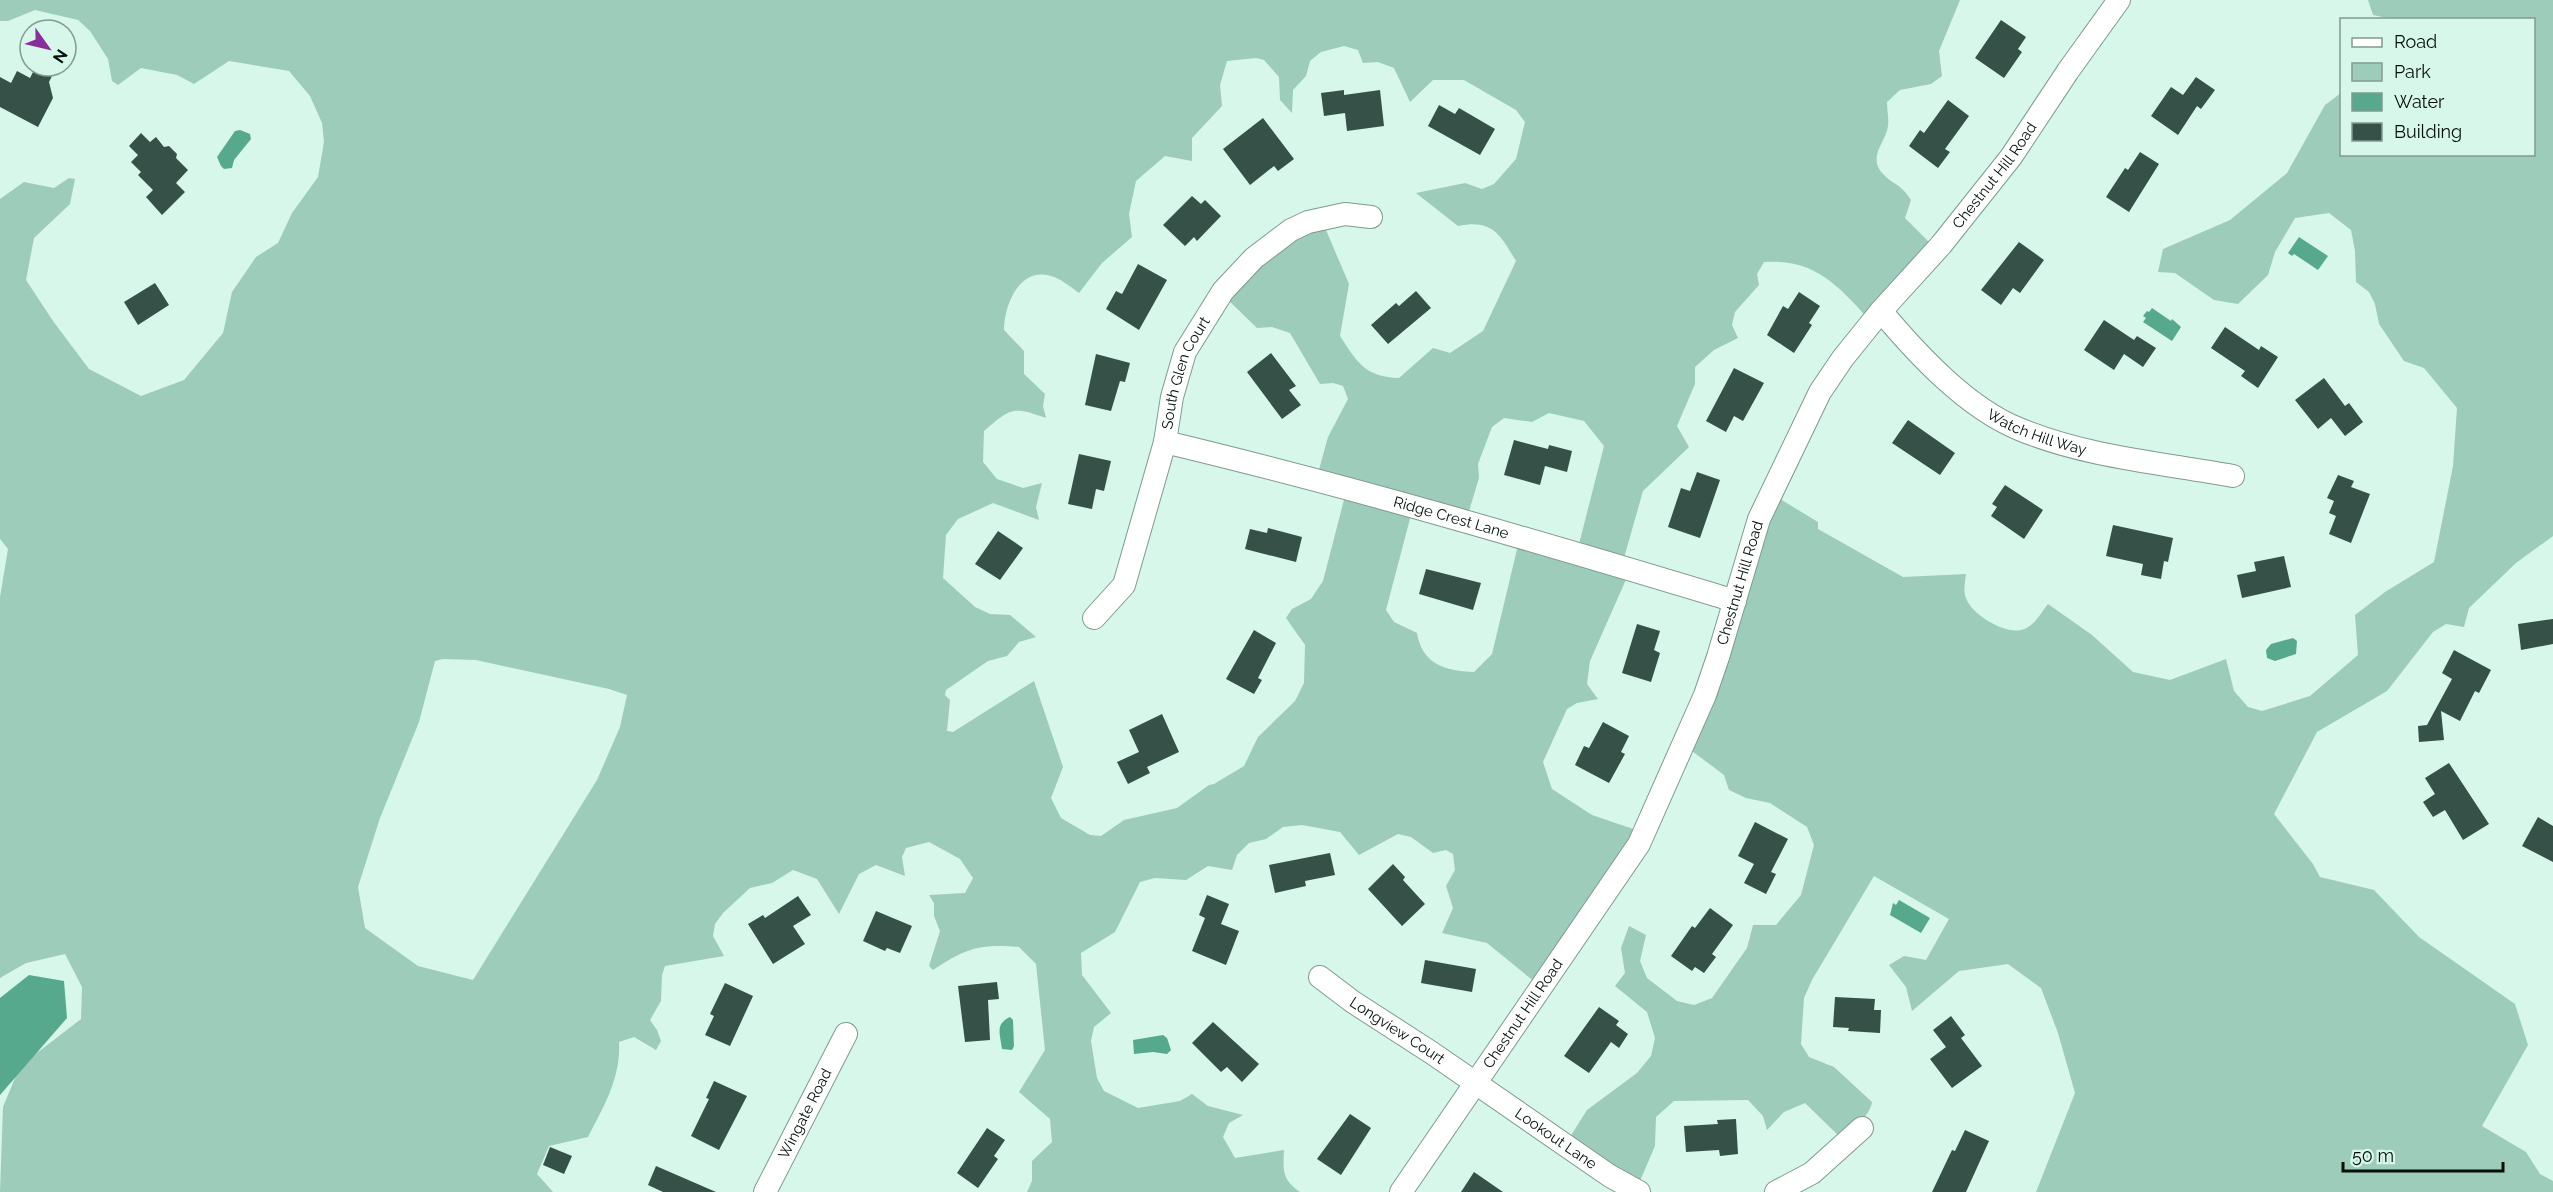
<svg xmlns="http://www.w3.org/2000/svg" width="2553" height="1192" font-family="Raleway,sans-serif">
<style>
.green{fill:#9dccba;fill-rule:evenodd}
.water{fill:#57a98e}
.building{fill:#365147}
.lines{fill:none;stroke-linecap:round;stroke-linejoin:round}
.street-casing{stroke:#7e9b8f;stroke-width:24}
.street{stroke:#fff;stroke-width:22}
.labels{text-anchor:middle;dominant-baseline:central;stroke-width:6;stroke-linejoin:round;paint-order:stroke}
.street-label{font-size:15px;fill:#050f0b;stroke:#d7f7ea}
</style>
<rect width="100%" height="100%" fill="#d7f7ea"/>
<g class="green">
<path d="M 0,0 L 1960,0 L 1939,51 L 1942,76 L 1931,84 L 1900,90 L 1887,102 C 1887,110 1889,119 1888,126 C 1886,143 1866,157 1884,175 C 1895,186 1900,183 1911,200 L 1905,218 L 1936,249 L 1873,324 C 1841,289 1817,258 1764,262 L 1757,274 L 1759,285 L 1735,312 L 1732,325 L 1738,338 L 1714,350 L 1695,367 L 1695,384 L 1677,426 L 1689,447 L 1643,491 L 1622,565 L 1628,575 L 1590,661 L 1587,684 L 1598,699 L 1577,703 L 1567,709 L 1543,762 L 1552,789 L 1592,815 L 1639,831 L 1536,983 L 1487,943 L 1442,933 L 1453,908 L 1446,886 L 1455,870 L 1453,854 L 1446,850 L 1433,853 L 1411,837 L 1398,834 L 1359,855 L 1340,832 L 1302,825 L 1283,827 L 1266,839 L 1249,843 L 1237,855 L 1232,870 L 1208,866 L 1186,880 L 1155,878 L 1140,882 L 1115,932 L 1081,953 L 1082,975 L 1111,1013 L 1094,1027 L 1091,1041 L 1097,1078 L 1104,1091 L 1138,1108 L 1180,1101 L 1192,1094 L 1208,1106 L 1243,1115 L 1229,1123 L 1223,1137 L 1235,1158 L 1284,1150 C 1283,1170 1282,1180 1300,1192 L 1027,1192 L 1032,1181 L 1032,1161 L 1052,1142 L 1050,1119 L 1019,1092 L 1045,1050 L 1036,964 L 1019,947 C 979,944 967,948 933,970 L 929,966 L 940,931 L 934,916 L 934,903 L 929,895 L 965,893 L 973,878 L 960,859 L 929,842 L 906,848 L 902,857 L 905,876 L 876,865 L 859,874 L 839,914 L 817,879 L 793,870 L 772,883 L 750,888 L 723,913 L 715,924 L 713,936 L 724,956 L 665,966 L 662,975 L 661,1001 L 650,1020 L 657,1030 L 661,1041 L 656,1050 L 634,1037 L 619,1042 C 621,1078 604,1106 588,1137 L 549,1146 L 537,1174 L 553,1192 L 0,1192 L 3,1107 L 20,1066 L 81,1019 L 82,987 L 65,954 L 26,963 L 0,978 L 0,597 L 8,549 L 0,539 L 0,199 L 24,182 L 54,188 L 69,178 L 75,179 L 70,204 L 34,238 L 26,280 L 53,321 L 89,369 L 141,396 L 184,380 L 223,333 L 232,292 L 256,257 L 278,243 L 292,213 L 318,177 L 324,142 L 322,123 L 310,96 L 289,71 L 229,61 L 194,84 L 177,75 L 141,68 L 118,85 L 112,81 L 108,59 L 90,31 L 78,20 L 35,10 L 8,21 L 0,21 ZM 1344,46 L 1358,50 L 1363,63 L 1378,62 L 1394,68 L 1410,102 L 1433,80 L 1464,80 L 1516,110 L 1525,122 L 1516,159 L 1494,184 L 1482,189 L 1465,183 L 1416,193 L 1458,226 C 1492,219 1500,234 1516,261 L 1483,331 L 1450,353 L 1433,348 L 1399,378 C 1365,377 1357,362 1340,336 L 1349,284 L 1323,223 L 1272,246 L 1225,297 L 1257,328 L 1272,327 L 1290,333 L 1320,384 L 1333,383 L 1343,386 L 1348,399 L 1328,437 L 1317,477 L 1346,492 L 1323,581 L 1311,599 L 1292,609 L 1286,618 L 1305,645 L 1304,683 L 1295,701 L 1258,737 L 1244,766 L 1214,784 L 1209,785 L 1177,808 L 1124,820 L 1101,836 L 1090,835 L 1061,818 L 1051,798 L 1063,767 L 1034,681 L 953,732 L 947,731 L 950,700 L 945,695 L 946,690 L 988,661 L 1007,656 L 1019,642 L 1036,637 L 1010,615 L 990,614 L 975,607 L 943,578 L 946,535 L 958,519 L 993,503 L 1039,520 L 1036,507 L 1042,483 L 1023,488 L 997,479 L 983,462 L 984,431 C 1011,408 1012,406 1046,418 L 1043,406 L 1045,394 L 1024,374 L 1024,351 L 1004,330 C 1004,306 1019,266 1051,276 C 1061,279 1071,287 1079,293 L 1102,263 L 1132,237 L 1129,214 L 1136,181 L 1165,156 L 1192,161 L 1192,138 L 1222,106 L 1220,85 L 1227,61 L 1256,58 L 1264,60 L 1279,77 L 1280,100 L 1292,113 L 1293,90 L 1306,76 L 1310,61 L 1321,52 ZM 1549,413 L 1584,421 L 1604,446 L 1577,552 L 1519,541 L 1492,654 L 1474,672 C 1445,671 1422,664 1417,633 L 1394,622 L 1386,610 L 1411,515 L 1466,521 L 1479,478 L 1478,464 L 1492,427 L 1504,418 L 1532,422 ZM 443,659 L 476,660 L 609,689 L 627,695 L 620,727 L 597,780 L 473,980 L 418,966 L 365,928 L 358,887 L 380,818 L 419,722 L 435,661 Z"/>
<path d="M 2368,0 L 2553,0 L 2553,536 L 2516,563 L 2469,608 L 2464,627 L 2446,624 L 2433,632 L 2387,691 L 2317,732 L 2274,814 L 2313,864 L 2320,877 L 2374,890 L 2419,937 L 2515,1004 L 2528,1045 L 2482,1126 L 2526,1152 L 2540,1174 L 2553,1181 L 2553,1192 L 2036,1192 L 2075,1093 L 2058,1033 L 2041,988 L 2008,964 L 1959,971 L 1912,1011 L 1906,987 L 1889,965 L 1904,956 L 1926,960 L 1949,919 L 1874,876 L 1812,980 L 1804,998 L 1801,1044 L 1809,1057 L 1834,1067 L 1872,1102 C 1870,1116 1852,1130 1841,1138 L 1805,1103 L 1784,1112 L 1767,1130 L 1763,1116 L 1748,1100 L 1674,1101 L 1656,1117 L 1655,1146 L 1636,1190 L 1565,1145 L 1587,1110 L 1637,1073 L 1651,1056 L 1655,1038 L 1647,1012 L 1615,986 L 1625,973 L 1621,948 L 1629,926 L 1646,935 L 1640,961 L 1647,978 L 1677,1001 L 1694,1005 L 1712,998 L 1747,948 L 1753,925 L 1776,925 L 1801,895 L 1814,845 L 1807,827 L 1770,803 L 1746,798 L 1729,790 L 1724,775 L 1688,748 L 1775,496 L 1818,522 L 1818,529 L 1903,577 L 1966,574 C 1965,582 1963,592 1966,598 C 1971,614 2004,634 2021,630 C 2033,628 2041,613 2048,604 L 2092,635 L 2133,672 L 2170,680 L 2226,659 L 2234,691 L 2248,707 L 2262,711 L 2310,696 L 2358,655 L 2355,615 L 2385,592 L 2434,562 L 2453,466 L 2457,408 L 2424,368 L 2404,361 L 2379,324 L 2375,304 L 2369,292 L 2356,282 L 2355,251 L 2351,230 L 2329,213 L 2295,218 L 2275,252 L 2268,275 L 2238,304 L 2214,300 L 2175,273 L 2158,272 L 2163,249 L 2230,220 L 2287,173 L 2325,105 L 2341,93 L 2342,154 L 2534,154 L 2534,20 L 2392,19 L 2373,15 Z"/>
</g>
<g class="water">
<polygon points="240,130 250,134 251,139 234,160 232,168 224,169 221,166 217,157 235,131"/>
<polygon points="2299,237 2328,256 2318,270 2294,254 2292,256 2288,253"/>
<polygon points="2152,308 2171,321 2172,319 2181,327 2172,341 2143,322 2146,318 2143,316 2147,311 2149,312"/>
<polygon points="2293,638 2297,641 2296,654 2275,661 2267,658 2266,650 2271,644"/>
<polygon points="1899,900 1930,918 1921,933 1890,915 1893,903 1896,905"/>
<polygon points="29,975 64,981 67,1018 0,1095 0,998"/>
<path d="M 1010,1017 L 1013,1020 L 1014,1046 L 1012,1050 L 1002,1049 C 1000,1033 995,1024 1010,1017 Z"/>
<polygon points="1163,1035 1167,1038 1171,1050 1167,1054 1153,1052 1134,1054 1133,1040"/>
</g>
<g class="building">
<polygon points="2001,20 2026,37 2018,49 2022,52 2004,78 1975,58"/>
<polygon points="36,66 43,66 54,72 49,82 53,98 38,127 0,107 0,77 11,83 17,71 30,78"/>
<polygon points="2196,77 2215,90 2201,109 2197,106 2178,135 2151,116 2171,87 2183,95"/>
<polygon points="1344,90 1344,95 1380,90 1384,126 1347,131 1345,113 1324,116 1321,93"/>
<polygon points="1948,100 1969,116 1945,149 1950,152 1938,168 1909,146 1920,130 1924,133"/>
<polygon points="1439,105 1455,114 1459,108 1495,129 1480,155 1428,126"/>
<polygon points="1263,118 1294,159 1278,171 1274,166 1250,185 1223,149"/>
<polygon points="141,133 150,142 156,137 164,147 169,146 177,154 176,158 188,170 176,183 185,192 162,215 146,197 153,190 138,175 141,172 131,162 138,155 129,146"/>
<polygon points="2140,152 2159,164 2129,212 2106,197 2125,168 2128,170"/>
<polygon points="1192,196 1201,204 1205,200 1221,216 1197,241 1194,237 1185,246 1163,225"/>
<polygon points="2019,242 2044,260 2020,293 2013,288 2001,305 1981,290"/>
<polygon points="1138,264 1167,280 1139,330 1106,309 1116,291 1122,294"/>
<polygon points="155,283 169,305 138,325 124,302"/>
<polygon points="1416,291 1431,308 1388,344 1371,325 1396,303 1399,306"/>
<polygon points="1799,292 1820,306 1809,323 1812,325 1794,353 1767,335 1783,306 1788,309"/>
<polygon points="2104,320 2134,340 2137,336 2156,348 2143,367 2124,354 2114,370 2084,350"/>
<polygon points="2225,327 2259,350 2261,346 2278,357 2258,388 2241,376 2245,371 2211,348"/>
<polygon points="1271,353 1296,386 1289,390 1301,405 1282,419 1247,372"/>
<polygon points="1096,354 1130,363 1125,382 1120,381 1111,411 1085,405"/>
<polygon points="1734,368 1764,383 1743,421 1734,416 1726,432 1706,421"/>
<polygon points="2324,378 2345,406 2349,403 2363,422 2345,436 2331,418 2318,429 2295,400"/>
<polygon points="1908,420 1955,453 1940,475 1892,443"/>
<polygon points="1514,440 1548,449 1549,445 1572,451 1567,472 1545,466 1540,485 1504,475"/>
<polygon points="1079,454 1111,461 1104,491 1096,489 1092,509 1068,504"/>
<polygon points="1697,472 1720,480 1700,538 1668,527 1681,488 1690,491"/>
<polygon points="2338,475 2354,481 2351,487 2370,494 2351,543 2329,534 2336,516 2329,513 2334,501 2327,498"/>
<polygon points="2005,485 2043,510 2024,539 1991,516 1997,507 1992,504"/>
<polygon points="2113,525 2173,538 2168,562 2164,561 2161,579 2141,575 2143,564 2106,556"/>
<polygon points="1268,528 1302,537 1296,562 1245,549 1250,529 1267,533"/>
<polygon points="998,531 1023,548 1000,580 975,564"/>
<polygon points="2284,556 2291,587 2242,598 2237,575 2256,571 2254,562"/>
<polygon points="1426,569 1481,583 1473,610 1419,594"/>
<polygon points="2553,619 2553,644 2521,650 2518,624"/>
<polygon points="1637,624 1660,631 1654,650 1660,653 1651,682 1622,673"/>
<polygon points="1254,630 1276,643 1258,678 1262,680 1254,694 1226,679"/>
<polygon points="2454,650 2491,670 2479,693 2475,691 2460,721 2441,711 2444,740 2419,742 2418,726 2427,725 2452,679 2442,673"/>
<polygon points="1162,714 1179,752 1147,767 1150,773 1128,784 1117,762 1139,752 1129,730"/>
<polygon points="1603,722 1629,736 1621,752 1625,754 1609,783 1575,765 1584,746 1589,748"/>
<polygon points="2449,763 2489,824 2463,840 2445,810 2433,817 2423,802 2435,794 2425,778"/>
<polygon points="2538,817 2553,826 2553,862 2522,846"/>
<polygon points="1755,822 1788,839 1771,872 1776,874 1766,894 1744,883 1754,864 1738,856"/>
<polygon points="1330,853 1335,875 1305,881 1306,886 1275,893 1269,865"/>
<polygon points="1393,864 1405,877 1403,880 1425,904 1402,926 1368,889"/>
<polygon points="1207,895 1229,904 1221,924 1239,931 1226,965 1192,951 1205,918 1199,915"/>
<polygon points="798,896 811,915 793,926 805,944 773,964 748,924 763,915 765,918"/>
<polygon points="1710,908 1733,925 1712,954 1716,957 1704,973 1695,967 1692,971 1671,956 1692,926 1695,928"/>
<polygon points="876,911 912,926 900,953 887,948 885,951 863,941"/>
<polygon points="1425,960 1476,969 1472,992 1421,983"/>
<polygon points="997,982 999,999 988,1000 990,1040 965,1042 958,986"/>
<polygon points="725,983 753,996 730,1046 705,1035 714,1016 710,1014"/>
<polygon points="1835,997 1875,999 1874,1010 1881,1010 1880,1033 1848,1031 1849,1028 1833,1027"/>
<polygon points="1599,1007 1619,1021 1616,1025 1628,1034 1619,1048 1611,1042 1589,1073 1564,1056"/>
<polygon points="1951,1016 1965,1035 1961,1038 1982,1066 1952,1088 1930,1059 1946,1047 1933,1030"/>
<polygon points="1213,1022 1259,1064 1242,1082 1227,1067 1221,1072 1192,1043"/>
<polygon points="714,1081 747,1096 719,1150 691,1136 709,1099 706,1098"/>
<polygon points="1350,1114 1371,1128 1341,1175 1317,1159"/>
<polygon points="1736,1119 1738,1154 1720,1156 1719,1150 1686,1152 1684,1126 1718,1124 1717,1120"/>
<polygon points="987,1128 1005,1140 994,1156 998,1159 978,1188 957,1173"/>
<polygon points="1965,1130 1989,1141 1966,1192 1932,1192 1952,1150 1955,1151"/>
<polygon points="550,1147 572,1156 564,1174 543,1165"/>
<polygon points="656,1166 716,1192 663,1192 648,1185"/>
<polygon points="1474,1172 1503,1192 1461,1192"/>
</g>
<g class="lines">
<g class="street-casing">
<g id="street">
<path id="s1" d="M 1881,311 C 1917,354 1967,408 2019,429 C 2086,457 2162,463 2233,476"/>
<path id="s2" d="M 1165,442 C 1357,488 1546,544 1735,601"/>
<path id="s3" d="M 1094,618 L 1124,585 L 1165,442 L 1172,397 L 1185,352 L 1223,291 L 1254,258 L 1291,230 L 1308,222 L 1345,214 L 1371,217"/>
<path id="s4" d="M 1320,977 L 1353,1002 L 1432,1053 L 1610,1176 L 1639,1192"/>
<path id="s5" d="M 765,1192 L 846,1034"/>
<path id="s6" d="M 1401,1192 L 1639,844 L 1705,695 L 1718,657 L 1759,519 L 1820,392 L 1843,358 L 1881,311 L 1941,245 L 2011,157 L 2068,71 L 2119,0"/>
<polyline points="1776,1192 1812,1173 1862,1128"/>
</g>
</g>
<use href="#street" class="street"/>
</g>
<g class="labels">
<g class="street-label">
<text stroke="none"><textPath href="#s6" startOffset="1188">Chestnut Hill Road</textPath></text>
<text stroke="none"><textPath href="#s3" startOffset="266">South Glen Court</textPath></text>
<text stroke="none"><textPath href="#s1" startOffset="201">Watch Hill Way</textPath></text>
<text stroke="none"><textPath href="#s2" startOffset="296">Ridge Crest Lane</textPath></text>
<text stroke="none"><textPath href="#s6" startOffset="702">Chestnut Hill Road</textPath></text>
<text stroke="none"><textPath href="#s6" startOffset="216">Chestnut Hill Road</textPath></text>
<text stroke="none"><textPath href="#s4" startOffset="94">Longview Court</textPath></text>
<text stroke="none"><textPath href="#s5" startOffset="88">Wingate Road</textPath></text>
<text stroke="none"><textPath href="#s4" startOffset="286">Lookout Lane</textPath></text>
</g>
</g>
<rect x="2340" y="18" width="195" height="138" fill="#d7f7ea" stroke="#839a91" stroke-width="1.5"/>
<rect x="2352" y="38" width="30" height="9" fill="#ffffff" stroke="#839a91" stroke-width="1.5"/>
<text x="2394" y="48" font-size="18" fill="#050f0b">Road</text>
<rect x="2352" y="63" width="30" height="18" fill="#9dccba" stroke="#839a91" stroke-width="1.5"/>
<text x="2394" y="78" font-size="18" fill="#050f0b">Park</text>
<rect x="2352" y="93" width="30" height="18" fill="#57a98e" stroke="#839a91" stroke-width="1.5"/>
<text x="2394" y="108" font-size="18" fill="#050f0b">Water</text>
<rect x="2352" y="123" width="30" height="18" fill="#365147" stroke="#839a91" stroke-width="1.5"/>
<text x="2394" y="138" font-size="18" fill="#050f0b">Building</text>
<g transform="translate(48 48) rotate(124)"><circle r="28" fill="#d7f7ea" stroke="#839a91" stroke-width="1.5"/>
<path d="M0-4.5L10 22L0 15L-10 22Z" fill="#872e9a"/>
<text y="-9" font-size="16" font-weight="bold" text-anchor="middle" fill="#050f0b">N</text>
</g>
<path d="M2343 1162v9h160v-9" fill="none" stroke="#050f0b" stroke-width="3"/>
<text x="2352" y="1162" font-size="18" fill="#050f0b" stroke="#d7f7ea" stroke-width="4.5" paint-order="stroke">50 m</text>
</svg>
